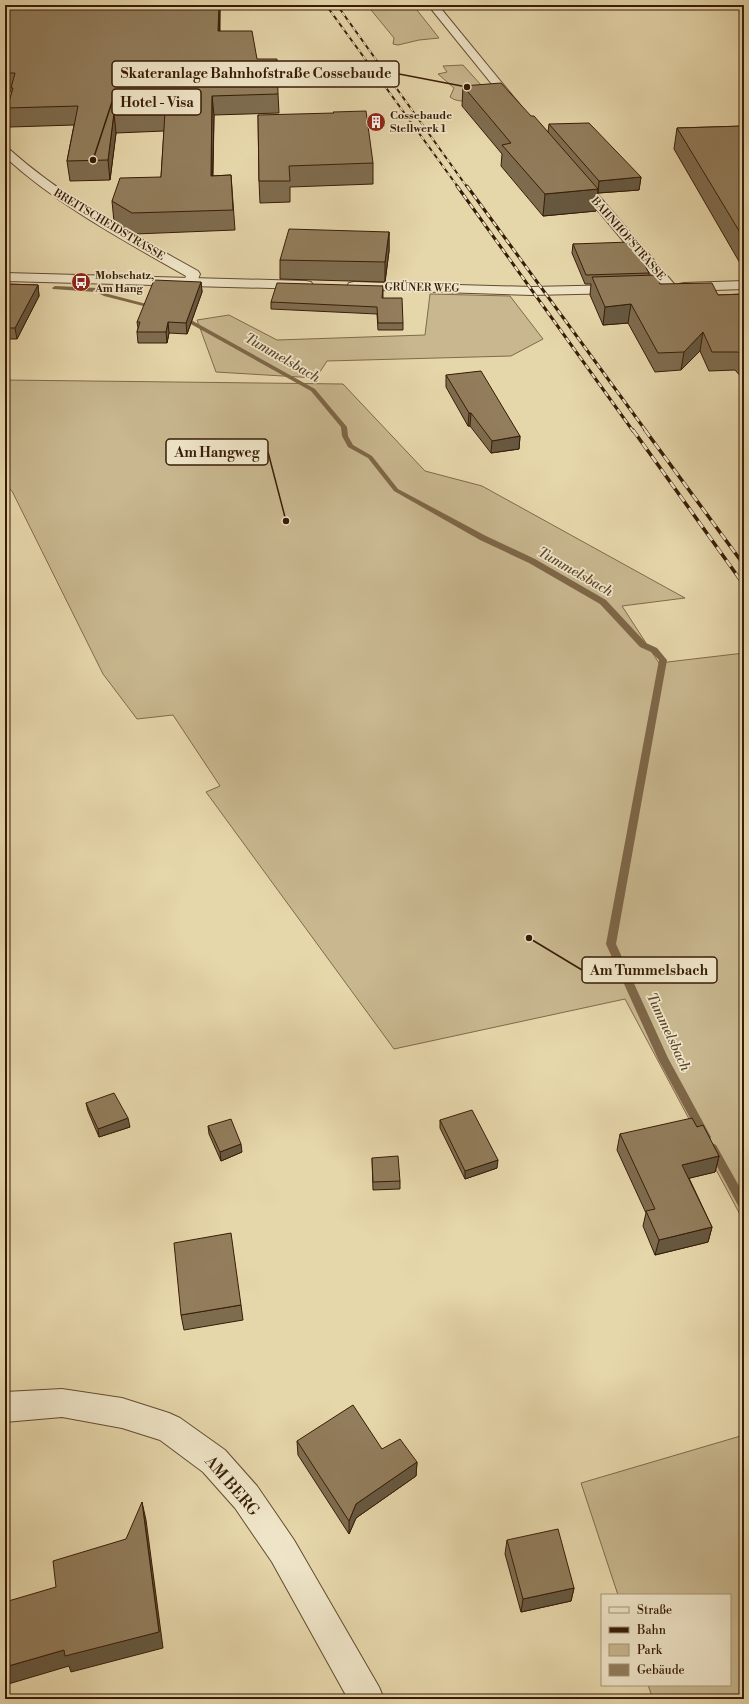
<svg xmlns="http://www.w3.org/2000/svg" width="749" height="1704" font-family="'Libre Bodoni',serif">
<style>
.green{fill:#c8b78f;stroke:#806a4a}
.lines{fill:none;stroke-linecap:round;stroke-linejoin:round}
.stream{fill:#7d6647;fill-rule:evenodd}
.minor-casing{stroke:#644b2f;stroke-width:2}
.tertiary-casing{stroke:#644b2f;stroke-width:2}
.minor{fill:#efe5c8;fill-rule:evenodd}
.tertiary{fill:#efe5c8;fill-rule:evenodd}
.rail-far2-casing{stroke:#381c06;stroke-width:2}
.rail-far1-casing{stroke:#381c06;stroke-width:3}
.rail-casing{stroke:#381c06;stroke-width:3.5}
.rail-far2{stroke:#efe5c8;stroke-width:1.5;stroke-dasharray:4.5;stroke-linecap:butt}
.rail-far1{stroke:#efe5c8;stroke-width:2;stroke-dasharray:5.5;stroke-linecap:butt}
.rail{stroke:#efe5c8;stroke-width:2.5;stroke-dasharray:8;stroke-linecap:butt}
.wall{fill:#7e6c4f;stroke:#381c06}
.shaded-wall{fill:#665840;stroke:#381c06}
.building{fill:#927d5c;stroke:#381c06}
.labels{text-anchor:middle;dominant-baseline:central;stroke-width:3.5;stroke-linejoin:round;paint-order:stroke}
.far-poi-label{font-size:11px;font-weight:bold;fill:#381c06;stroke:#efe5c8;text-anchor:start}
.far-street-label{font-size:11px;fill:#381c06;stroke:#efe5c8}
.water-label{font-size:14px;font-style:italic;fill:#60472c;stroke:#efe5c8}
.near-street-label{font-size:16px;fill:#381c06;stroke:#efe5c8}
.leader{fill:none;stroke:#381c06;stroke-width:1.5}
.callout-dot{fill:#381c06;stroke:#efe5c8;stroke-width:1.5}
.callout{fill:#efe5c8;stroke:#381c06;stroke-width:1.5}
.callout-label{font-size:14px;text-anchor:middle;font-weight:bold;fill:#381c06}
</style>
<rect width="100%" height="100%" fill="#e6d7ab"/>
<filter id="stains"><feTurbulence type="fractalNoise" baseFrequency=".005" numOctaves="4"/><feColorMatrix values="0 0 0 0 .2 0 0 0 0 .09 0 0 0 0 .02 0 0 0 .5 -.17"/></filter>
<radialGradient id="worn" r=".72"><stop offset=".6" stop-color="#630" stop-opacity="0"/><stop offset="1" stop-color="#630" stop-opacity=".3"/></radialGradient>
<g class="green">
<polygon points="367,5 413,5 439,38 419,40 398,45 393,44 394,38"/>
<path d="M 463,65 L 491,96 L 490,98 C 478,99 459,105 450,97 L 454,88 L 438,74 L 447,72 L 443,66 Z"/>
<polygon points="430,294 510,296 543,339 511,356 327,361 316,378 216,372 197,320 229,315 277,340 425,335"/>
<polygon points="5,380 343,384 425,471 482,486 685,598 622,606 659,663 744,653 744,1222 625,999 394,1049 206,792 220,786 173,715 137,719 103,674 12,491 5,484"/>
<polygon points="744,1435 744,1699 653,1699 648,1685 730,1685 730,1595 618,1595 581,1483"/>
</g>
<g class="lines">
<g class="stream">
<polygon points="55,286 97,288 108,294 158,307 155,309 104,296 96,292 53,289 52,288"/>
<polygon points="180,316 184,316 315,389 347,427 348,436 353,445 372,456 398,489 486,536 535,559 606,600 646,643 657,648 667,660 616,944 668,1058 711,1137 710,1140 706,1141 702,1140 658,1059 606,944 659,660 651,652 640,647 600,604 529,563 480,540 394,491 368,458 348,447 342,436 341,427 311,391 180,318"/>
<polygon points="712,1143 716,1145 744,1195 744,1211 740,1209 707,1148 708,1145"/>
</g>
<g class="minor-casing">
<g id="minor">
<polygon points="428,5 438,5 520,105 521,107 520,109 512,109"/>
<path d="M 5,148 L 9,149 C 66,200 132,234 198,271 L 200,274 L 196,285 L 186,285 L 184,282 L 186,276 C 123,240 59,206 5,157 Z"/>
<polygon points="578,175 582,176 675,285 677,288 675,291 665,291 574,182 572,179 574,176"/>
<polygon points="62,1389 122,1398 169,1413 180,1418 225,1450 257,1486 294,1540 379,1687 384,1699 348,1699 272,1562 235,1508 203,1472 160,1440 122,1428 62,1417 5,1422 5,1392"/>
</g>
</g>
<g class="tertiary-casing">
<g id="tertiary">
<polygon points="5,273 306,281 311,282 313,285 311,288 306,289 5,281"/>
<polygon points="744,281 744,289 684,291 679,290 677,287 679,284 684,283"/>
<polygon points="354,282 532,287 620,285 625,286 627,289 625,292 620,293 532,295 349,289 347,286 349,283"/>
</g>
</g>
<use href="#minor" class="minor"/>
<use href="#tertiary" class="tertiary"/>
<g class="rail-far2-casing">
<g id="rail-far2">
<polyline points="326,5 458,187"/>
<polyline points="337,5 467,187"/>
</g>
</g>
<g class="rail-far1-casing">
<g id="rail-far1">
<polyline points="457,186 633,431"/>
<polyline points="467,186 646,431"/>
</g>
</g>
<g class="rail-casing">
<g id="rail">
<polyline points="633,430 744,585"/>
<polyline points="645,430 744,565"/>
</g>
</g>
<use href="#rail-far2" class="rail-far2"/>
<use href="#rail-far1" class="rail-far1"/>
<use href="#rail" class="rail"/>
</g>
<g class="wall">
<polygon points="5,5 220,5 220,31 257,59 278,94 279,113 214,115 213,176 231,175 235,230 135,234 114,222 112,201 161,177 164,131 116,133 110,180 70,181 67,161 74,125 10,127 7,108 12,93 11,91 5,91"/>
<polygon points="463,86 531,116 548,132 549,124 641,177 639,190 598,193 597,193 596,211 543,216 501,166 502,154 462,106"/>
<polygon points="258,115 373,163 373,184 290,187 290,202 260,203 259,181"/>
<polygon points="744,126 744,270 674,149 677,128"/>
<polygon points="389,232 389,251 385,282 280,279 280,260"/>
<polygon points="573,244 633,248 649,273 649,275 660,284 718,295 744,294 744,380 735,370 709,371 700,351 681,370 655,372 628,323 603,325 590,295 591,284 585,284 572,253"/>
<polygon points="201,282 202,292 187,334 169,333 167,343 138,343 137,332 138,328 137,322"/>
<polygon points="5,284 38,285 39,296 17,339 5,339"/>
<polygon points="383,286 383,298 403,323 403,330 378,330 377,314 271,309 271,302"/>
<polygon points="446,375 520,436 519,449 491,453 470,426 468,426 446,387"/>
<polygon points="86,1103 130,1127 99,1137 88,1111"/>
<polygon points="440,1120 497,1168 465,1179 440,1128"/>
<polygon points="208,1126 242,1152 221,1161 209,1134"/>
<polygon points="697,1127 719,1156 715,1172 689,1178 712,1227 708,1242 655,1255 643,1226 646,1213 617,1150 620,1134"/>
<polygon points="372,1158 400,1181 400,1189 373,1190"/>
<polygon points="241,1305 243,1320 184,1330 181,1315"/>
<polygon points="297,1441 382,1449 417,1462 416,1476 356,1518 349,1534 298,1455"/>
<polygon points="507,1540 574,1588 571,1601 521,1612 505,1554"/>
</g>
<g class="shaded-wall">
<polygon points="219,5 220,5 219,49 218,31"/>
<polygon points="212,96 214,115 212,196 211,176"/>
<polygon points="114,113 116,133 110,180 108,160"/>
<polygon points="641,177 639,190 598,193 599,181"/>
<polygon points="598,189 596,211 543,216 545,194"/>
<polygon points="389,232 389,251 385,282 385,262"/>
<polygon points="201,282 202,292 187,334 186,323"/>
<polygon points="38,285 39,296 17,339 15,328"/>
<polygon points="631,304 628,323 603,325 605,307"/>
<polygon points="168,322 169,333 167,343 166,332"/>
<polygon points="703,332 700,351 681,370 684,352"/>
<polygon points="469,413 471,413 470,426 468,426"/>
<polygon points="520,436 519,449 491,453 492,441"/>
<polygon points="128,1118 130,1127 99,1137 98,1129"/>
<polygon points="241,1144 242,1152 221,1161 220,1152"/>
<polygon points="719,1156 715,1172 678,1181 682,1165"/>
<polygon points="498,1160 497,1168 465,1179 465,1171"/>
<polygon points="712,1227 708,1242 655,1255 659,1240"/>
<polygon points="417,1462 416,1476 356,1518 349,1534 349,1521 356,1504"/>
<polygon points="142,1502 146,1520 163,1648 71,1672 69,1666 5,1685 5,1667 64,1650 159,1632"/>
<polygon points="574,1588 571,1601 521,1612 523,1599"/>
</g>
<g class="building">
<polygon points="5,5 219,5 218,31 252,31 257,59 277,59 278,94 212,96 211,176 231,175 233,210 132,213 112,201 120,178 161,177 165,112 114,113 108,160 67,161 78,106 7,108 13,88 11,88 15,73 5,73"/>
<polygon points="501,83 531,116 534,116 598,189 545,194 502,145 511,143 463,86"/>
<polygon points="366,111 373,163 289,166 290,181 259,181 258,115 334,113 333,112"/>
<polygon points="589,123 641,177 599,181 549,124"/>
<polygon points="744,126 744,239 677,128"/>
<polygon points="289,229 389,232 385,262 280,260"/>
<polygon points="630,242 633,248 636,248 649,273 586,275 573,244"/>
<polygon points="656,275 660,284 712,283 718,295 744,294 744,358 738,352 712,352 703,332 684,352 658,353 631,304 605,307 592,277"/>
<polygon points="154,280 201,282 186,323 168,322 166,332 137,332 140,322 137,322"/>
<polygon points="277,283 383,286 382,298 402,298 403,323 378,323 377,307 271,302"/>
<polygon points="5,284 38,285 15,328 5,328"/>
<polygon points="481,371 520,436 492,441 471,413 469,413 446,375"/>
<polygon points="114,1093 128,1118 98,1129 86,1103"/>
<polygon points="472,1110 498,1160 465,1171 440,1120"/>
<polygon points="692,1118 697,1127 703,1125 719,1156 682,1165 712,1227 659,1240 646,1211 655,1209 620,1134"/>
<polygon points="231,1119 241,1144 220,1152 208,1126"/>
<polygon points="398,1156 400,1181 373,1182 372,1158"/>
<polygon points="231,1233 241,1305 181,1315 174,1243"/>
<polygon points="353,1405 382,1449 400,1439 417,1462 356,1504 349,1521 297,1441"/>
<polygon points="142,1502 159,1632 65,1656 64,1650 5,1667 5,1602 56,1587 53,1561 126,1539"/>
<polygon points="558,1529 574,1588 523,1599 507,1540"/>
</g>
<defs>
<g id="building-disc" transform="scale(1)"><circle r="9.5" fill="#8f2418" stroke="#efe5c8"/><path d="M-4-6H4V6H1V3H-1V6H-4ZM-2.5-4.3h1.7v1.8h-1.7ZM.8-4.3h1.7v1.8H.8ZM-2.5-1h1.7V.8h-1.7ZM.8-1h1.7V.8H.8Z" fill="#fff"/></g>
<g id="bus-disc" transform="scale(1)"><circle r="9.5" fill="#8f2418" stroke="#efe5c8"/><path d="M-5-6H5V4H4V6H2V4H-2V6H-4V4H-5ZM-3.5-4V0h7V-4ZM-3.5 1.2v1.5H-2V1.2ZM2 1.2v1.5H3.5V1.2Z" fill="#fff"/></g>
</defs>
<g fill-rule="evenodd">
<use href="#building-disc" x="376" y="122"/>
<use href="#bus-disc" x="81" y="282"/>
</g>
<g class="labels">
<g class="far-poi-label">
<text x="390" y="116">Cossebaude<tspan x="390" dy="13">Stellwerk 1</tspan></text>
<text x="95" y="276">Mobschatz,<tspan x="95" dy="13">Am Hang</tspan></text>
</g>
<g class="far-street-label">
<text transform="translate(109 225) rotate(31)">BREITSCHEIDSTRASSE</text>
<text transform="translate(628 239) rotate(49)">BAHNHOFSTRASSE</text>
<text transform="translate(422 288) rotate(1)">GRÜNER WEG</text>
</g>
<g class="water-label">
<text transform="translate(282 358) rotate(30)">Tummelsbach</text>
<text transform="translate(575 572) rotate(30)">Tummelsbach</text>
<text transform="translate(668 1032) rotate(65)">Tummelsbach</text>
</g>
<g class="near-street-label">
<text transform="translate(232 1486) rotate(49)">AM BERG</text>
</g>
</g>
<path class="leader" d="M467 87L399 74M93 160L112 102M286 521L268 452M529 938L582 970"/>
<g class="callout-dot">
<circle cx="467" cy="87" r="4"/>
<circle cx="93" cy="160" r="4"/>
<circle cx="286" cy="521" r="4"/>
<circle cx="529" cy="938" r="4"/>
</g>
<g class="callout">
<rect x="112" y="61" width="287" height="26" rx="4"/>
<rect x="112" y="89" width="89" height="26" rx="4"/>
<rect x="166" y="439" width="102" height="26" rx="4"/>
<rect x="582" y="957" width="135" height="26" rx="4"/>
</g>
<g class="callout-label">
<text x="256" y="78">Skateranlage Bahnhofstraße Cossebaude</text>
<text x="157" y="107">Hotel - Visa</text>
<text x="217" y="457">Am Hangweg</text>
<text x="649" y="975">Am Tummelsbach</text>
</g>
<rect width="749" height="1704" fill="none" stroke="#e6d7ab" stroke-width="20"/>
<rect x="6" y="6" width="737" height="1692" fill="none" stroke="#381c06" stroke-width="2"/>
<rect x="10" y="10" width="729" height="1684" fill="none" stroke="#381c06"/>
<rect x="601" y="1594" width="130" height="92" fill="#efe5c8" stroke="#a6957a"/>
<rect x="609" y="1607" width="20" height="6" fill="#efe5c8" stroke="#a6957a"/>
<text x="637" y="1614" font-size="12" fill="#381c06">Straße</text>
<rect x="609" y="1627" width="20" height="6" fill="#381c06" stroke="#a6957a"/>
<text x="637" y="1634" font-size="12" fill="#381c06">Bahn</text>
<rect x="609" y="1644" width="20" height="12" fill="#c8b78f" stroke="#a6957a"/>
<text x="637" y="1654" font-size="12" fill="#381c06">Park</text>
<rect x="609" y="1664" width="20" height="12" fill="#927d5c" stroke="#a6957a"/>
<text x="637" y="1674" font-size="12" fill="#381c06">Gebäude</text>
<rect width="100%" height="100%" filter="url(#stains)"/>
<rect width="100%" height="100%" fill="url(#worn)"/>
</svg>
